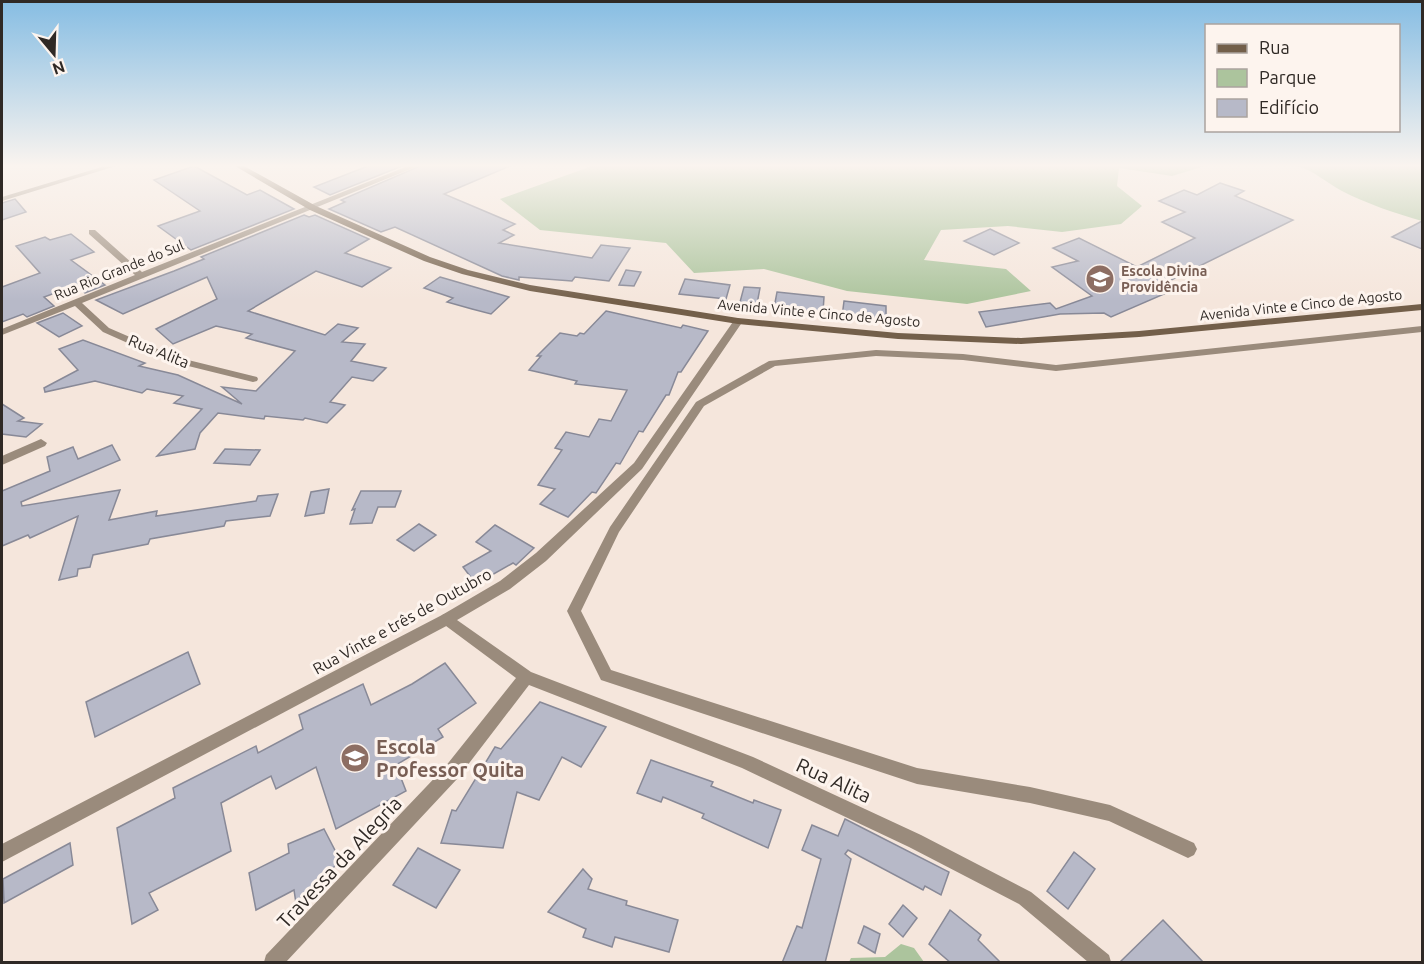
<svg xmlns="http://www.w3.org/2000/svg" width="1424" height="964" font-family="Ubuntu,sans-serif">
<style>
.green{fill:#acc49d}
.building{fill:#b7b9c8;stroke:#888997;stroke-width:1.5}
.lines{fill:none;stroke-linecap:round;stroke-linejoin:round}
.minor{fill:#9a8b7c;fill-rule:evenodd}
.tertiary{fill:#9a8b7c;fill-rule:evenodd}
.secondary{fill:#735f4a;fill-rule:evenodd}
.labels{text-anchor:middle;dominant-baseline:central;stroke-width:6;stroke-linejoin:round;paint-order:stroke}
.far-street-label{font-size:14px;fill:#2f2925;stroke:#fdf4ee}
.far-education-label{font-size:14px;font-weight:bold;fill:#785e54;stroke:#fdf4ee;text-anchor:start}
.street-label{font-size:16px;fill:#2f2925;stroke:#fdf4ee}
.near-education-label{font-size:20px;font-weight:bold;fill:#785e54;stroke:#fdf4ee;text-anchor:start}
.near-street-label{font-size:20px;fill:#2f2925;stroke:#fdf4ee}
</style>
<rect width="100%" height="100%" fill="#f5e6dc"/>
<g class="green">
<polygon points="592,166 1205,166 1172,176 1119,168 1117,186 1142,206 1121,224 1062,232 1008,226 941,230 924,260 1006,269 1031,291 967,304 847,291 764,269 694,273 666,243 540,230 500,199"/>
<path d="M 1296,166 L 1422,166 L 1422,221 C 1395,213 1367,204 1342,191 C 1325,182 1314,170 1296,166 Z"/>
<polygon points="901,944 914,948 924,962 849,962 851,958 885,957"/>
</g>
<g class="building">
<polygon points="194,166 247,195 260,190 294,209 191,250 158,226 200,211 154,180"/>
<polygon points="368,166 402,166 330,195 314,187"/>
<polygon points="420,166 510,166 444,194 515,224 503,230 514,235 499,243 592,258 601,245 630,248 609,281 575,277 572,281 519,277 519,280 502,276 395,227 381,232 329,209 345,202 341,200"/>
<polygon points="1220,183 1244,191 1235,196 1293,220 1167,282 1178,288 1111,317 1104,313 1060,314 986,327 979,312 1050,303 1056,309 1092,296 1052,267 1078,261 1053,248 1079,238 1137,267 1195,238 1162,222 1185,212 1159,201 1184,190 1197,195"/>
<polygon points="15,199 26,212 2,220 2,203"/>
<polygon points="304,215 309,217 315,215 369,239 345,253 391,268 362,287 316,271 248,311 325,335 338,324 358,328 342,342 365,344 351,361 386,368 373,381 352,377 330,402 345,405 327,423 305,418 303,420 265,416 264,419 218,413 200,433 195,449 157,456 202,409 174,403 183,396 147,389 142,393 95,381 45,392 44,388 78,370 59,349 83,340 145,363 139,366 178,375 242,404 222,387 256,391 295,351 246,338 252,334 216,326 173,344 156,329 217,299 207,277 123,314 96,300 174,271 204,259 201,257"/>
<polygon points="1422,221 1422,249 1392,237"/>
<polygon points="990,229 1019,243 994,255 964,241"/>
<polygon points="71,234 94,252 71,260 105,285 85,293 74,286 44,297 54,306 27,317 23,314 2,322 2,287 40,273 16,246 45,237 50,240"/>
<polygon points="626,270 641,272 634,286 619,285"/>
<polygon points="440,277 509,297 491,314 472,309 447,302 453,298 424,288"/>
<polygon points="685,279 730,285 726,299 679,294"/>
<polygon points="744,287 760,288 757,304 740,302"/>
<polygon points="777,292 824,297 823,312 774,308"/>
<polygon points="844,301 886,306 886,321 842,317"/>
<polygon points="606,311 681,328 683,325 708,331 681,372 678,372 669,395 666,395 643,432 639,431 620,464 616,463 596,493 592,492 568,517 540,504 555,489 538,485 562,450 555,448 566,432 589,437 599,419 611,421 627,390 575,384 577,381 529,370 541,356 537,356 560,333 577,336 580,333 584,334"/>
<polygon points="63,313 82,326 59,337 37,323"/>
<polygon points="2,404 24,418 18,421 42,424 26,437 2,434"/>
<polygon points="112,445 120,460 21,502 22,506 120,490 109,520 157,511 156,516 256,501 258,496 278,494 270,516 226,521 224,526 150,539 148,544 93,555 90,567 78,569 77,576 59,580 78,516 30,538 28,535 2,546 2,491 50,471 47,457 73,447 78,459"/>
<polygon points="225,449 260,450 250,465 214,463"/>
<polygon points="329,489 324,513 305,516 311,492"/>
<polygon points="361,491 401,491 395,507 378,507 372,523 350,524 355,509 352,510"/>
<polygon points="419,524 436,535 414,551 397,540"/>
<polygon points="495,525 534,548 516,565 513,563 476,584 463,567 491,551 476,542"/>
<polygon points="188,652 200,684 95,737 86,702"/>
<polygon points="445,663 476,703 438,729 443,737 396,765 406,791 336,829 316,767 276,789 271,776 221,803 231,851 149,893 158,910 132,924 117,828 175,798 173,788 256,746 258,753 303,729 299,715 363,684 371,705 412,684"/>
<polygon points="540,702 606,727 581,767 562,757 539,800 517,792 503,848 441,843 452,810 456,811 495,747 501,749"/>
<polygon points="651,760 713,782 711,786 753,803 754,800 781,810 768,848 702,818 704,814 663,797 661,802 637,793"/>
<polygon points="845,819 949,872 941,895 925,886 923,890 848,850 845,854 851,859 825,963 782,963 797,926 802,928 821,859 802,850 812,825 838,836"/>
<polygon points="324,829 340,860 297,910 294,890 256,910 249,873 289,853 288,844"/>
<polygon points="70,843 73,865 4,903 3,879"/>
<polygon points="418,848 460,870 436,908 393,885"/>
<polygon points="1074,852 1095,869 1068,909 1047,891"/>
<polygon points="583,869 592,879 588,889 627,901 626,905 678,920 669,952 615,937 612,947 583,937 586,929 548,912"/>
<polygon points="903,905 917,918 903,937 889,924"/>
<polygon points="950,910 981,935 978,940 1001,963 951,963 929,944"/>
<polygon points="1163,920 1204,963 1119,963"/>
<polygon points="864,926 880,934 875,953 858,943"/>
</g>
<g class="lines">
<g class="minor">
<polygon points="105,166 116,166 2,201 2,197"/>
<polygon points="408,166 418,166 82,303 109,328 176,357 257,377 258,379 257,381 253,382 168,361 103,332 75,306 2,335 2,329 135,275 89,234 89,230 95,230 142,272"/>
<polygon points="1422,326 1422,332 1056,371 963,360 876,356 775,366 704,406 619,532 581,611 611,670 917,768 1030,787 1110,805 1194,843 1197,849 1194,855 1188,858 1109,821 1030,803 917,784 601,680 567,611 610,527 696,402 769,361 876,350 963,354 1056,365"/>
<polygon points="41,439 47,443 45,446 2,465 2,456"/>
<polygon points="447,613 531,672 753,757 921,835 1031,892 1109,955 1111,962 1088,962 1019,904 909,847 742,768 529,685 457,779 286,962 264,962 266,955 445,767 516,678 442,623 440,619 442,615"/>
</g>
<polygon class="tertiary" points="738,318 743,321 642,469 546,561 510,589 452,623 2,862 2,844 442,615 500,581 536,553 634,463 735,319"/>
<polygon class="secondary" points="235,166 244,166 316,206 430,257 468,270 530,285 738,318 898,333 1021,338 1139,331 1422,304 1422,310 1139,337 1021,344 898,339 738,324 530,291 462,274 424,261 310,210"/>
</g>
<linearGradient id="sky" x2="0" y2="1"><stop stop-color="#86bde3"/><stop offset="0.55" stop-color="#faf4ef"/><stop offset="1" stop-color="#faf4ef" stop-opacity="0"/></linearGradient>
<rect width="1424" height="301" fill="url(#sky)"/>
<defs>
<g id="school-disc" transform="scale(1.5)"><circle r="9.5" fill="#8d6e63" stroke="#fdf4ee"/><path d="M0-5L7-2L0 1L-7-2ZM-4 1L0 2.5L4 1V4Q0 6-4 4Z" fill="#fff"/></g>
</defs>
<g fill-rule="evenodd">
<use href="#school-disc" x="1100" y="279"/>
<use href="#school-disc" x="355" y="758"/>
</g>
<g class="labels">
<g class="far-street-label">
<text transform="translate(119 270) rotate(-22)">Rua Rio Grande do Sul</text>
<text transform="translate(1301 305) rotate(-6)">Avenida Vinte e Cinco de Agosto</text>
<text transform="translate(819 313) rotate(5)">Avenida Vinte e Cinco de Agosto</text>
</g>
<g class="far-education-label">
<text x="1121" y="271">Escola Divina<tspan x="1121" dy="16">Providência</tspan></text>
</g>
<g class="street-label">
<text transform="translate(159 351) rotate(22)">Rua Alita</text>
<text transform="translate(402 621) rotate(-29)">Rua Vinte e três de Outubro</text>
</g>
<g class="near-education-label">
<text x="376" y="746">Escola<tspan x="376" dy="23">Professor Quita</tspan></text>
</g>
<g class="near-street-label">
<text transform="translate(834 780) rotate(25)">Rua Alita</text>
<text transform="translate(339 862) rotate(-47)">Travessa da Alegria</text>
</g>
</g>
<rect width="1424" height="964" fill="none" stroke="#2f2925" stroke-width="6"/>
<rect x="1205" y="24" width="195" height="108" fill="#fdf4ee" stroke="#aba39e" stroke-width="1.5"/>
<rect x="1217" y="44" width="30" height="9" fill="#735f4a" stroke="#aba39e" stroke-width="1.5"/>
<text x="1259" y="54" font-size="18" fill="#2f2925">Rua</text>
<rect x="1217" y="69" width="30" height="18" fill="#acc49d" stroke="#aba39e" stroke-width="1.5"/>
<text x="1259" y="84" font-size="18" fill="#2f2925">Parque</text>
<rect x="1217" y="99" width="30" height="18" fill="#b7b9c8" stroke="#aba39e" stroke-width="1.5"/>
<text x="1259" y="114" font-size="18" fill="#2f2925">Edifício</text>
<g transform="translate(54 54) rotate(161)" stroke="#fdf4ee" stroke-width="4.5" paint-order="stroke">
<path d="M0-4.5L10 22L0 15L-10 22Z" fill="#2f2925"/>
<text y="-9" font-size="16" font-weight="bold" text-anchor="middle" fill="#2f2925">N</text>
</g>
</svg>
